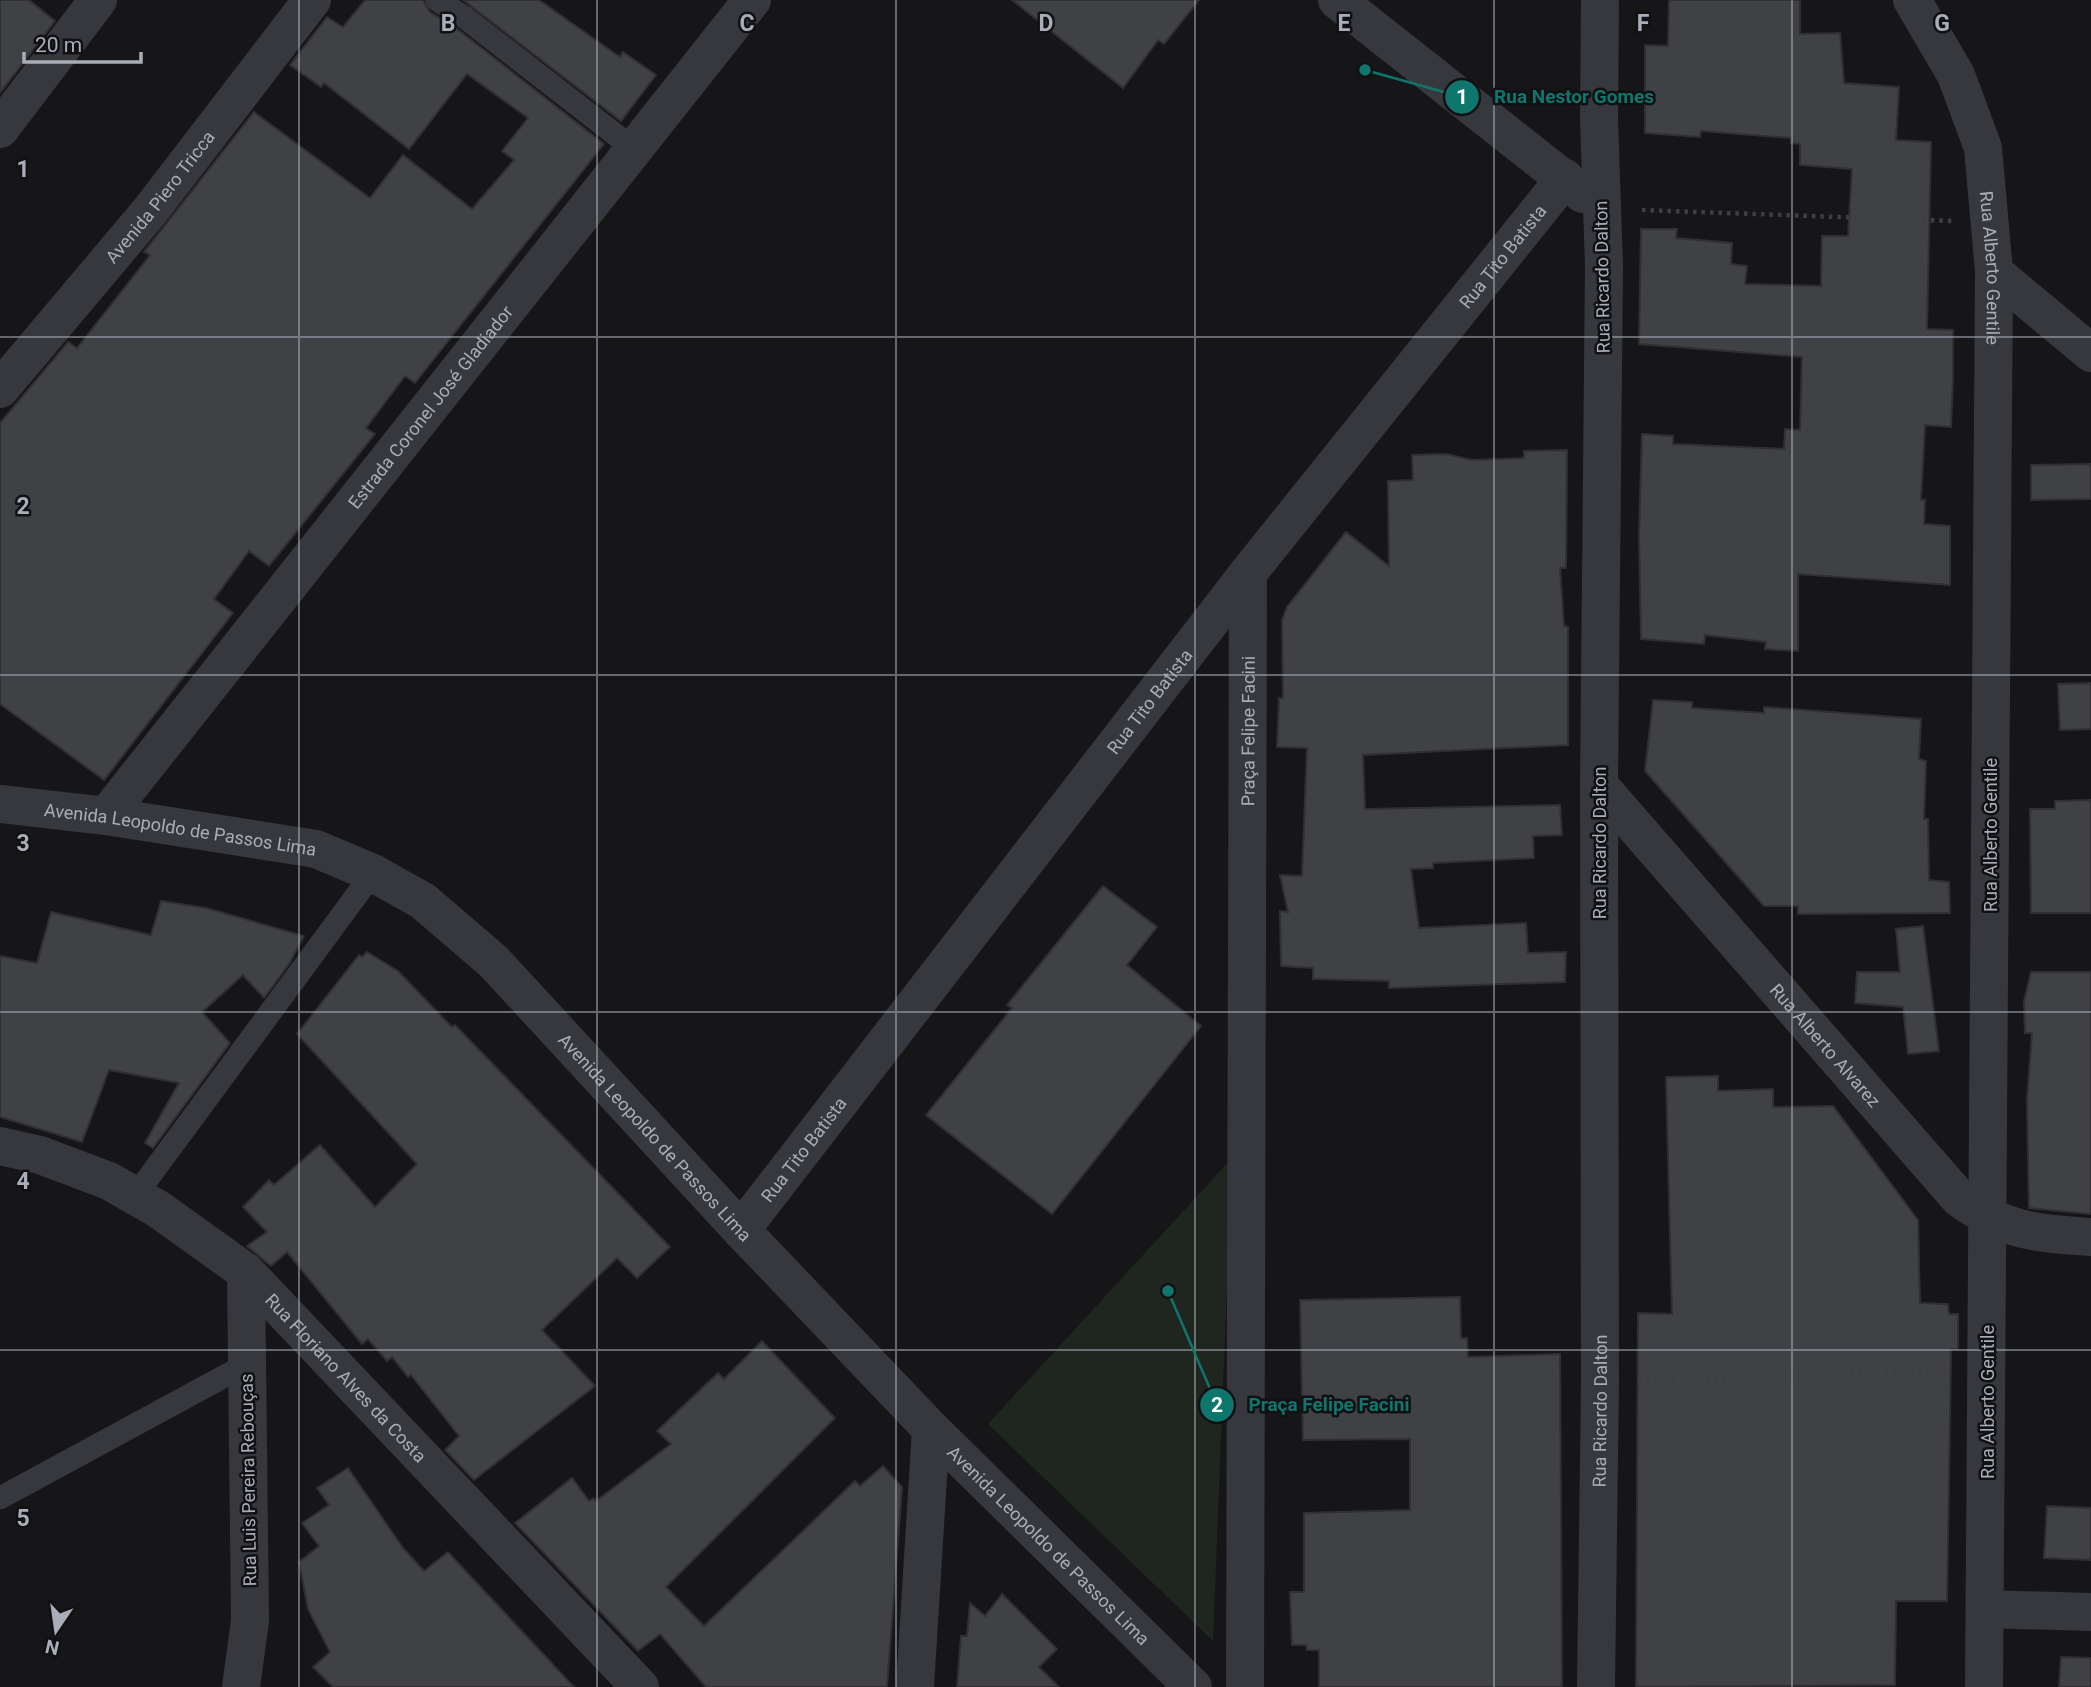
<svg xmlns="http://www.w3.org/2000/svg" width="2091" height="1687" font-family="Roboto,sans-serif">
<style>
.green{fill:#1e261f}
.building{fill:#404145;stroke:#303034;stroke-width:2}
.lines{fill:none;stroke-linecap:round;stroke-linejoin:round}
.path{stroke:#3d3f44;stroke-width:4.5;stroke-dasharray:3.5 5;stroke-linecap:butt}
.lane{stroke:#37383d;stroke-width:23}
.street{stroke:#37383d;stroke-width:38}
.grid{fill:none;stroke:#a8adb8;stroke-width:2;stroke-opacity:0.55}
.labels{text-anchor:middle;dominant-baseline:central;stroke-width:5;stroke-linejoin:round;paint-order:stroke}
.street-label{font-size:18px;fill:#a8adb8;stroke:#111113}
.grid-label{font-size:23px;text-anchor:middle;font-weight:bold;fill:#a8adb8;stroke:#111113;stroke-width:5;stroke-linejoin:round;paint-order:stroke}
.leader{fill:none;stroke:#0f766e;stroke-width:2.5}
.callout-dot{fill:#0f766e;stroke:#111113;stroke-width:2.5}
.mark-label{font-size:21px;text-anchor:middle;font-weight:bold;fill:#fff}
.callout-label{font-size:19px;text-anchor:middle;font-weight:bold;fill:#0f766e;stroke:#111113;stroke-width:5;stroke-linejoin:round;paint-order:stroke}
</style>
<rect width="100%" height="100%" fill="#161618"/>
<polygon class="green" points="1232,1158 1213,1641 988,1424"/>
<g class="building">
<polygon points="0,0 29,0 55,21 0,93"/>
<polygon points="365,0 423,0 430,12 456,28 604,144 415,383 405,376 366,428 375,434 269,566 249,551 214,599 233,613 104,780 0,704 0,423 68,342 77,348 150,255 144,252 254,112 370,198 403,155 472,209 514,160 502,151 528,118 467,74 409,149 324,83 321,87 290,65 327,17 343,27"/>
<polygon points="463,0 539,0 620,57 623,52 656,75 621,121"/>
<polygon points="1012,0 1199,0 1164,44 1158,40 1123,88"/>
<polygon points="1669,0 1800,0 1800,34 1840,33 1844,83 1899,87 1896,140 1931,142 1927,329 1953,330 1953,380 1951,427 1925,425 1921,500 1925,500 1924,524 1950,526 1950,585 1798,574 1798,651 1765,649 1766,642 1705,635 1704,644 1641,639 1639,535 1642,434 1673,436 1673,444 1784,449 1785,429 1800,430 1802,357 1639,344 1641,229 1677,229 1676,238 1732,243 1731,264 1747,266 1745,284 1821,286 1822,236 1848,236 1852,169 1800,165 1800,144 1791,143 1791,138 1701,131 1700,137 1645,133 1645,45 1668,46"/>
<polygon points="1567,450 1566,568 1560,568 1564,626 1568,627 1568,745 1363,755 1365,809 1560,805 1562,835 1533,836 1534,858 1433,863 1433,868 1411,869 1419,928 1526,923 1528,953 1566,952 1565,982 1389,988 1389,981 1313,979 1313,968 1281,966 1280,911 1288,912 1280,875 1302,876 1307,748 1277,747 1279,698 1283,698 1282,620 1287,607 1346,532 1389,566 1388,481 1413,480 1412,455 1446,454 1472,460 1524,458 1524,451"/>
<polygon points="2091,464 2091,499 2031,500 2031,465"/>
<polygon points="2091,683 2091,729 2060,730 2058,684"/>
<polygon points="1653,700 1692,702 1692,708 1764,713 1764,707 1921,719 1919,759 1926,761 1924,819 1928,819 1929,880 1949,882 1950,913 1798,914 1798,906 1764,906 1645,771"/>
<polygon points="2091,800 2091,913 2031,913 2030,809 2055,809 2055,801"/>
<polygon points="1103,886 1157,927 1127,965 1201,1026 1052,1214 926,1115 1012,1008 1007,1005"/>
<polygon points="161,901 206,908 304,936 289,964 264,998 243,975 202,1012 230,1043 153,1148 145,1143 179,1083 109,1070 82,1142 0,1117 0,956 37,963 51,912 151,935"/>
<polygon points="1923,926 1939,1051 1908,1054 1903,1007 1855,1003 1857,972 1900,972 1896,929"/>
<polygon points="367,952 398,971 452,1027 455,1025 670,1247 637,1278 617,1258 542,1330 595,1386 474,1480 445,1450 459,1436 411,1375 408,1377 392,1357 387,1361 368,1339 362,1344 287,1252 271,1266 247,1246 267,1232 243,1207 269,1180 274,1185 320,1145 375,1207 417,1164 297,1034 359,955 362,957"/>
<polygon points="2031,972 2091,972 2091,1214 2029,1208 2027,1101 2032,1033 2025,1033 2024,1001"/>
<polygon points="1718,1076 1718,1091 1773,1089 1773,1107 1833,1106 1918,1220 1920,1303 1948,1304 1949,1314 1958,1314 1958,1349 1951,1349 1947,1601 1896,1601 1895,1685 1636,1687 1638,1313 1672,1314 1666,1077"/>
<polygon points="1460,1297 1461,1338 1467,1338 1468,1357 1560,1354 1562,1687 1319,1687 1319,1650 1307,1650 1306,1645 1292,1645 1290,1592 1304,1592 1304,1513 1410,1510 1410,1439 1303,1440 1300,1300"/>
<polygon points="762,1341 835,1418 666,1587 704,1626 855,1481 860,1486 883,1466 902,1487 887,1687 706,1687 660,1634 638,1651 515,1523 572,1478 589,1501 594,1498 596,1501 671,1444 657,1431 718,1373 724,1379"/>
<polygon points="348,1468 403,1548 424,1571 448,1552 574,1687 333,1687 313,1667 330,1652 308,1609 299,1562 319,1546 302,1523 329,1505 317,1488"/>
<polygon points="2047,1506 2091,1508 2091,1560 2044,1558"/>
<polygon points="1002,1594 1057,1649 1039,1667 1059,1687 957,1687 961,1636 967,1636 970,1603 985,1616"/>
<polygon points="2061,1657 2091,1658 2091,1687 2059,1687"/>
</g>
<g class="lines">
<g class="path">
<polyline points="1642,210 1952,221"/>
<polyline points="1638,1382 1948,1370"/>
</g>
<g class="lane">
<polyline points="437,0 464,17 634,149"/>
<polyline points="135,1196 373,873"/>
<polyline points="0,1498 247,1364"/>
</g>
<g class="street">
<polyline points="1337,0 1583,194"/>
<path id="s1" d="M 1912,0 L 1956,75 L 1983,148 L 1994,272 L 1984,1687"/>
<polyline points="0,129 98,0"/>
<polyline points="1994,272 2091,353"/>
<path id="s2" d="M 0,389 L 150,211 L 312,0"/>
<path id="s3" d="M 1599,785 L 1959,1198 C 2006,1232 2035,1233 2091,1237"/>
<path id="s4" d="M 0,804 L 106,816 L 316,849 L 373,873 L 423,901 L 494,962 L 741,1230 L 931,1429 L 1193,1687"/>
<path id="s5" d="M 106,816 L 752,0"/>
<path id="s6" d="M 0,1146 L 40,1155 L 109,1181 L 158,1209 L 246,1272 L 640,1687"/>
<path id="s7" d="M 741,1230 L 1248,573 L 1565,178"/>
<polyline points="1985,1609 2091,1612"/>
<polyline points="241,1687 250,1621 246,1272"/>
<polyline points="915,1687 931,1429"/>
<path id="s8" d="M 1245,1687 L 1248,573"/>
<path id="s9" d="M 1596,1687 L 1600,1383 L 1599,785 L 1604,265 L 1599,119 L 1600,0"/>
</g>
</g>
<path class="grid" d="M 299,0 L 299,1687M 597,0 L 597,1687M 896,0 L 896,1687M 1195,0 L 1195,1687M 1494,0 L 1494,1687M 1792,0 L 1792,1687M 0,337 L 2091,337M 0,675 L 2091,675M 0,1012 L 2091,1012M 0,1350 L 2091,1350"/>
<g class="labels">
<g class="street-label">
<text stroke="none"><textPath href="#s2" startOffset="250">Avenida Piero Tricca</textPath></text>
<text stroke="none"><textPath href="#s7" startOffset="1236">Rua Tito Batista</textPath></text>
<text stroke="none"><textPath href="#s1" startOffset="285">Rua Alberto Gentile</textPath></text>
<text transform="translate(1602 277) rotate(-91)">Rua Ricardo Dalton</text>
<text stroke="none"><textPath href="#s5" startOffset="522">Estrada Coronel José Gladiador</textPath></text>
<text stroke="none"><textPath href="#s7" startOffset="668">Rua Tito Batista</textPath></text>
<text stroke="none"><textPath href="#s8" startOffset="956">Praça Felipe Facini</textPath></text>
<text stroke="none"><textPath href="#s4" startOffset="182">Avenida Leopoldo de Passos Lima</textPath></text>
<text transform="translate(1990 835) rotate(-90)">Rua Alberto Gentile</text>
<text transform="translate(1599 843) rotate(-90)">Rua Ricardo Dalton</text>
<text stroke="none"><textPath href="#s3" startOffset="345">Rua Alberto Alvarez</textPath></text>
<text stroke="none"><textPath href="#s4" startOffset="770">Avenida Leopoldo de Passos Lima</textPath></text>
<text stroke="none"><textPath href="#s7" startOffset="102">Rua Tito Batista</textPath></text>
<text stroke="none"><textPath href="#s6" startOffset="425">Rua Floriano Alves da Costa</textPath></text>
<text transform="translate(1987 1402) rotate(-90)">Rua Alberto Gentile</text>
<text stroke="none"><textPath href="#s9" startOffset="276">Rua Ricardo Dalton</textPath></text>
<text transform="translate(248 1480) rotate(-91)">Rua Luis Pereira Rebouças</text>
<text stroke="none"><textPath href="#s4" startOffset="1337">Avenida Leopoldo de Passos Lima</textPath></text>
</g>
</g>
<g class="grid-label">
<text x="448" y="31">B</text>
<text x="747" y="31">C</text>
<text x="1046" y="31">D</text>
<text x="1344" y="31">E</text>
<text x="1643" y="31">F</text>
<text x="1942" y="31">G</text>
<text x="23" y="177">1</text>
<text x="23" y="514">2</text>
<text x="23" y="851">3</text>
<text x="23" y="1189">4</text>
<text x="23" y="1526">5</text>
</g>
<path class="leader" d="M1365 70L1462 97M1168 1291L1217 1405"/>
<g class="callout-dot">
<circle cx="1365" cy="70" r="7"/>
<circle cx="1168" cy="1291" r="7"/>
<circle cx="1462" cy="97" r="18"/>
<circle cx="1217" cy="1405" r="18"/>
</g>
<g class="mark-label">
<text x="1462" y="104">1</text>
<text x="1217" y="1412">2</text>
</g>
<g class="callout-label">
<text x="1574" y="103">Rua Nestor Gomes</text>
<text x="1329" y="1411">Praça Felipe Facini</text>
</g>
<g transform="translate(56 1631) rotate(193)" stroke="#111113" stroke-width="5" paint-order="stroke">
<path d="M0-5L12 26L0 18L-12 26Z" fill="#a8adb8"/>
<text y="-10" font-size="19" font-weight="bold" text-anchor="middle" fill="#a8adb8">N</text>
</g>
<path d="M24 52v10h117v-10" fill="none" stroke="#a8adb8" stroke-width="3.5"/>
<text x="35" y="52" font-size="21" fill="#a8adb8" stroke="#111113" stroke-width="5" paint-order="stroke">20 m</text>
</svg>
